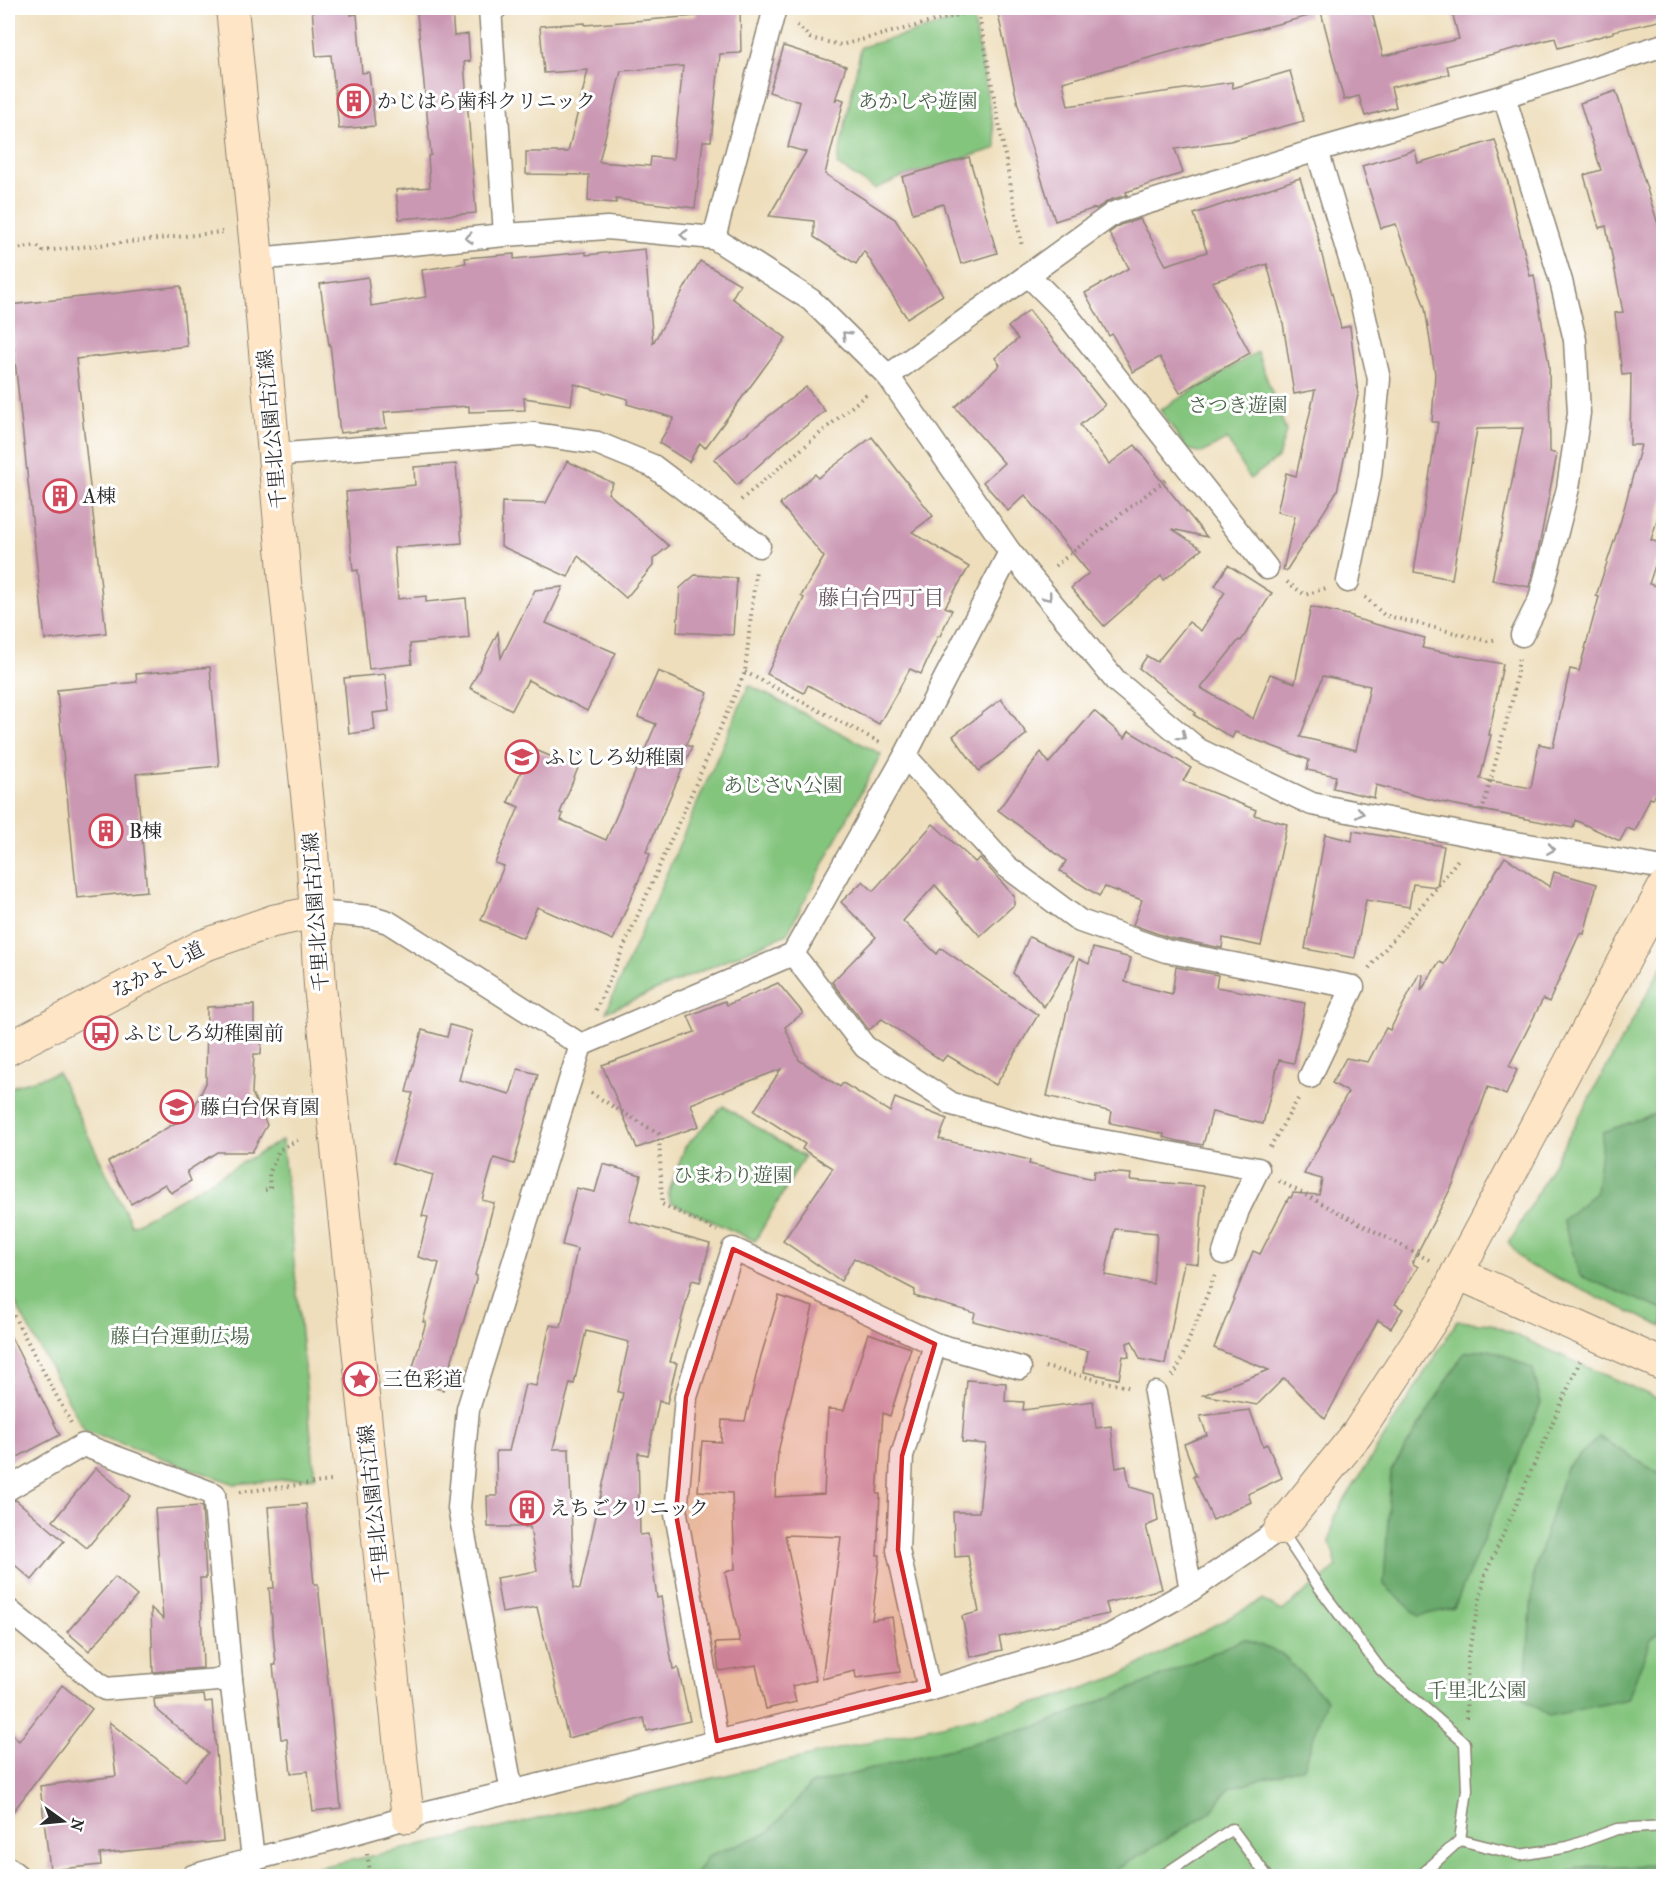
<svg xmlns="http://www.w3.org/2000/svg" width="1671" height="1884" font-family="'IM FELL French Canon','Noto Serif JP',serif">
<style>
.green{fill:#84c57e;stroke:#587854;stroke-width:1.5}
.forest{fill:#6baa6d;stroke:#4b6a4c;stroke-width:1.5}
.building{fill:#cb98b3;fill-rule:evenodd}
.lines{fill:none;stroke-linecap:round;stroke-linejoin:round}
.lane-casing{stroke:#8c8474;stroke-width:13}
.street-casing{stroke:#8c8474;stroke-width:25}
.secondary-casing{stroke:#8c8474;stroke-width:34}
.path{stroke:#8c8474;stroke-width:4;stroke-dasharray:1.5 4.5;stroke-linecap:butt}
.lane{stroke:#fff;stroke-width:10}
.street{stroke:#fff;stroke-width:22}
.secondary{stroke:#fde5c5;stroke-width:32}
.oneway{stroke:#a0a0a0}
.marked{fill:#d62828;fill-opacity:0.2;stroke:#d62828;stroke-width:4.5;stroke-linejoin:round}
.labels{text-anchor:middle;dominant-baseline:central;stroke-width:6;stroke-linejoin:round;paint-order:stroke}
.poi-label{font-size:20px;fill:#2b2b2b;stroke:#fff;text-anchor:start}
.park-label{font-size:20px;fill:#4a6148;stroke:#fff}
.street-label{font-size:20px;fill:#2b2b2b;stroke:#fff}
.neighbourhood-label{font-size:21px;fill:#63515b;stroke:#fff}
</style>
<rect width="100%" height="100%" fill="#fff"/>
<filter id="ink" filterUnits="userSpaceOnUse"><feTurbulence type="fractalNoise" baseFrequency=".0167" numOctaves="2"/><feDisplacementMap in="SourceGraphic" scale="12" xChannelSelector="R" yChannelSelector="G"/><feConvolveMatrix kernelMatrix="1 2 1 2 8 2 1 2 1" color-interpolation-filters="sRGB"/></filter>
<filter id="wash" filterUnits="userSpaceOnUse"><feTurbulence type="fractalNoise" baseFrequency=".008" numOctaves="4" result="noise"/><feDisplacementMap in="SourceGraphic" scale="24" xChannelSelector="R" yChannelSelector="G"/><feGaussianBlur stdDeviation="1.35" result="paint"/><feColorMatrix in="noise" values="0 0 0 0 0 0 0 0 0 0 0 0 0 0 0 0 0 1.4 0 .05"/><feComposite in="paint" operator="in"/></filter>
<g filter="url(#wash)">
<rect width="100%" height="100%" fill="#eedebc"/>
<g class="green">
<polygon points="973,16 997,148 902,177 875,189 837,165 861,47"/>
<polygon points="1257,352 1286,431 1278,458 1250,479 1227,439 1202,453 1187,449 1160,410"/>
<polygon points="749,685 881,754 787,934 606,1012"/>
<polygon points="1663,965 1663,1327 1526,1264 1509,1244"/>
<polygon points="58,1073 132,1226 282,1140 315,1477 235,1484 85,1431 8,1290 8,1090 16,1085"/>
<polygon points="723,1106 804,1157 755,1241 670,1202 668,1194 685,1147"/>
<polygon points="1457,1321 1491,1324 1663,1401 1663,1876 277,1876 460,1837 1045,1701 1116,1677 1262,1600 1282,1611 1337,1567 1330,1542 1334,1517"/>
</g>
<g class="forest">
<path d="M 1663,1111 C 1664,1126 1658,1134 1656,1148 C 1651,1175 1655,1203 1658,1230 L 1663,1233 L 1663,1310 L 1580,1276 L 1563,1220 L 1596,1192 L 1603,1132 Z"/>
<polygon points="1490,1349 1533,1369 1541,1403 1454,1608 1419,1616 1384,1585 1391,1471 1464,1353"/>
<polygon points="1599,1437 1663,1476 1663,1630 1651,1639 1628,1699 1549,1716 1524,1699 1534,1571 1566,1468"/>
<polygon points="1244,1639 1282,1654 1326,1699 1304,1767 1229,1788 1211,1812 1106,1876 695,1876 707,1856 768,1833 810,1785 1039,1726 1152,1680"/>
<polygon points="1663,1865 1663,1876 1560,1876 1578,1867"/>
</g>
<g id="blocks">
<g class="building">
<polygon points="312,8 351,8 351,15 357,14 362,73 369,72 375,126 339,129 331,55 316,56"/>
<path d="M 696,8 L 740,8 L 741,53 L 720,54 L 711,141 L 703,141 L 695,208 L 616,199 L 616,203 L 588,201 L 589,175 L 526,174 L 526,152 L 568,152 L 588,70 L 544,73 L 540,26 L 585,23 L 585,25 L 696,16 ZM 683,66 L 673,159 L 651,157 L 650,166 L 599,162 L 621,71 Z"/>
<polygon points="1029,8 1308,8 1309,16 1195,45 1063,82 1068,106 1232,82 1233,88 1290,71 1304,121 1230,141 1175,149 1183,173 1126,192 1127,195 1110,200 1096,209 1095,208 1055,221 1018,105 998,14"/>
<polygon points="1320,8 1371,8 1383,56 1459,39 1451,8 1664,8 1664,20 1613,31 1613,33 1558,48 1555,38 1447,66 1449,74 1391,87 1396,107 1365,116 1359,96 1344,100"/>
<polygon points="452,10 454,36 468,34 470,61 464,62 476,213 399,219 396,190 430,187 428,156 431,155 417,13"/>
<polygon points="784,46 846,66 835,101 838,98 844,100 825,174 895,219 943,295 907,318 864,251 856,264 814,237 814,221 769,216 806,152 788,147 800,102 769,92"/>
<path d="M 1616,91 L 1664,243 L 1664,287 L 1661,288 L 1664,309 L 1664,497 L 1651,540 L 1662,544 L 1649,584 L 1664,588 L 1664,779 L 1653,799 L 1650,798 L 1635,831 L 1627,828 L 1620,841 L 1575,820 L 1573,828 L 1436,801 L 1376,785 L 1374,798 L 1333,788 L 1336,776 L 1307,770 L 1309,760 L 1235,732 L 1232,738 L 1194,715 L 1196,713 L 1139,668 L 1147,656 L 1157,662 L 1189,622 L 1201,631 L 1225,592 L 1215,586 L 1228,565 L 1272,593 L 1241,641 L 1239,640 L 1201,688 L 1253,719 L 1270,674 L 1295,683 L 1311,607 L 1353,616 L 1353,618 L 1425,638 L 1422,648 L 1503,664 L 1489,735 L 1491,735 L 1480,779 L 1531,788 L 1539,744 L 1553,747 L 1570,669 L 1579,671 L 1599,597 L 1596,596 L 1621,520 L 1641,445 L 1630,445 L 1631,374 L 1622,375 L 1615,313 L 1623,312 L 1606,226 L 1599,228 L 1584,175 L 1601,170 L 1580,103 ZM 1323,676 L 1370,686 L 1356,750 L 1300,737 Z"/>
<polygon points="1495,140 1508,183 1530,276 1534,275 1549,365 1550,452 1557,454 1538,552 1529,587 1492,580 1523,428 1477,429 1452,579 1414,572 1438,422 1432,422 1435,374 1425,308 1396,224 1381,228 1362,166 1415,150 1418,163"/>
<polygon points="969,157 997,253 961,264 943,204 913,213 902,177"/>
<polygon points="1300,178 1319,240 1318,240 1341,328 1350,326 1358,395 1337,491 1286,571 1283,570 1295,516 1277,512 1286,473 1296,476 1315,390 1294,394 1283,323 1267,264 1212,282 1250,353 1180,393 1160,357 1133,372 1112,334 1109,336 1085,293 1129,268 1109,233 1120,225 1140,219 1166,265 1207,252 1194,214"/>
<polygon points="645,249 653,343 700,261 740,284 732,298 786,338 705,448 700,443 689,462 659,443 674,418 627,404 628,399 574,384 571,405 524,398 525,410 469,412 469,406 384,412 386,428 340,433 330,344 329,345 320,284 368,277 371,306 426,297 422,270 466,263 465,258 514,254 514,259 586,252 586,255"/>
<polygon points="181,286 187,346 76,359 106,633 45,640 9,305"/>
<polygon points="1029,310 1105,405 1080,425 1109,464 1135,445 1156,472 1155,473 1207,537 1172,529 1202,549 1164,580 1161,576 1104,626 1071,588 1089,573 1025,495 1008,511 983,482 1004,463 955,407 1000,365 995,358 1018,339 1008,327"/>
<polygon points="806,387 825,411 778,448 737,485 714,459"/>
<polygon points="872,437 933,516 912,532 969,567 945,607 952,610 940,636 938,636 921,674 910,669 879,724 808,685 804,693 767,674 804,598 801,596 824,557 780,504 815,474 818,478"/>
<polygon points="567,461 613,483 608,493 669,546 653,559 653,566 626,598 578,556 568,577 501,546 502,502 546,503"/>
<polygon points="456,464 462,543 394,548 398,599 426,596 426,602 466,598 469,638 410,644 412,664 369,669 358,570 353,571 346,492 415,485 414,467"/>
<polygon points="695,575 737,578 733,635 677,632 680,588"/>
<polygon points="563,587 546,623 616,653 587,711 528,680 512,710 470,688 498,632 501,658 535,590"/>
<polygon points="210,667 219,766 136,774 147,891 77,898 57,690 137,682 136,674"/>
<polygon points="658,671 708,693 686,745 692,747 646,852 650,854 613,940 537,907 523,938 481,920 504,866 495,863 519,807 508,802 531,748 578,768 560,813 563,814 561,820 606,840 656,724 638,717"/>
<polygon points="385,674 389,711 373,713 375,730 349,734 344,678"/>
<polygon points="1001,699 1027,734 979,771 953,736"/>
<polygon points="1094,711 1125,738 1129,731 1191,768 1183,781 1256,810 1254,815 1287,824 1261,946 1223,938 1222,948 1170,938 1133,925 1142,900 1105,887 1099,896 1060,871 1066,861 998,810 1041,752 1049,763"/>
<polygon points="933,824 975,862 980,858 1014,896 1014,905 980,936 935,885 903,921 937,954 941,948 1038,1015 996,1085 947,1055 942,1061 882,1019 869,1030 832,982 876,937 841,902 863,881 873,891"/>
<polygon points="1353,831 1444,846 1437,887 1413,884 1409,907 1366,900 1355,958 1305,949 1325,834 1352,841"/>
<polygon points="1505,857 1550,887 1554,872 1597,884 1584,934 1580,933 1549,1002 1543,999 1509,1066 1517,1070 1506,1095 1488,1087 1453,1184 1412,1263 1418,1267 1395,1304 1403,1309 1391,1328 1378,1320 1325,1419 1284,1378 1257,1405 1203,1395 1269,1370 1214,1348 1253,1251 1260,1254 1289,1197 1291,1198 1293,1193 1319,1195 1322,1179 1304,1174 1348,1092 1332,1083 1346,1058 1368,1062 1386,1028 1390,1030 1419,974 1423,975 1421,991 1439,962 1444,964 1478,900"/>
<polygon points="1029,937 1074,957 1044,1007 1013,973"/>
<polygon points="1093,948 1131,958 1125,982 1172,994 1176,967 1218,975 1216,987 1305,1003 1294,1063 1279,1060 1263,1124 1212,1112 1203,1145 1178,1141 1163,1137 1164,1134 1110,1123 1112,1112 1047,1096 1079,959 1089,964"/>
<path d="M 778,983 L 803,1013 L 785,1027 L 799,1060 L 840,1087 L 843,1083 L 890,1112 L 895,1098 L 947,1119 L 939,1139 L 1030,1160 L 1029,1164 L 1093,1179 L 1094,1171 L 1131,1174 L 1130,1180 L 1204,1186 L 1198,1264 L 1184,1262 L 1165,1364 L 1140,1359 L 1132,1341 L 1127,1343 L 1129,1357 L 1123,1356 L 1119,1379 L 1084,1372 L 1088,1351 L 973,1321 L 975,1313 L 914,1296 L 915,1290 L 854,1258 L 841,1281 L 783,1241 L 833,1168 L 802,1149 L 805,1144 L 754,1111 L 781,1069 L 691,1104 L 699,1126 L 637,1148 L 602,1065 L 695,1032 L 688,1016 L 725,1001 L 727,1005 ZM 1115,1229 L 1157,1233 L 1153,1284 L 1105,1275 Z"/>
<polygon points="254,1005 254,1029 262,1029 261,1054 254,1054 252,1093 267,1125 252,1152 217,1152 187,1171 191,1181 171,1193 165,1184 131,1204 108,1162 191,1114 206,1083 207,1007"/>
<polygon points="450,1025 472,1031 459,1080 510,1094 518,1069 538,1074 514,1164 494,1158 482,1200 494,1203 475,1275 477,1276 443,1390 409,1381 426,1322 423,1322 439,1263 418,1257 428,1217 422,1216 433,1175 392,1163 413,1093 406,1092 422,1030 447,1037"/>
<path d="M 603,1164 L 641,1175 L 629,1221 L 710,1244 L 700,1282 L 692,1280 L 670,1362 L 677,1363 L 667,1403 L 659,1401 L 648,1455 L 638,1453 L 640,1535 L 648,1534 L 657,1598 L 661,1597 L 673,1669 L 678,1668 L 690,1721 L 647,1731 L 644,1718 L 568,1738 L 537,1607 L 502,1613 L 496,1578 L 537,1571 L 530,1527 L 488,1527 L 487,1496 L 497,1496 L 496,1451 L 509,1451 L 525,1384 L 536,1386 L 550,1325 L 561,1327 L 577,1249 L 562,1245 L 576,1188 L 595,1192 ZM 586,1331 L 629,1342 L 618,1392 L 623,1393 L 580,1589 L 574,1588 L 569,1449 L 553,1449 L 570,1383 L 574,1384 Z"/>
<polygon points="779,1296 813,1307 778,1452 775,1497 824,1494 828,1409 844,1410 868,1333 911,1348 890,1416 883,1413 877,1494 880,1494 877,1555 880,1555 872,1620 892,1617 900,1672 856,1678 855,1671 822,1679 841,1537 785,1535 816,1680 792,1686 796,1702 766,1709 756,1665 719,1671 715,1643 740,1642 725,1572 735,1569 732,1493 698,1491 702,1441 721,1442 722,1420 745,1421 761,1356"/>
<polygon points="8,1331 60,1435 8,1462"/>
<polygon points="967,1380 1006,1383 1005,1401 1024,1402 1023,1410 1093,1401 1096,1428 1111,1426 1116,1468 1126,1466 1130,1487 1154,1494 1158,1521 1146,1526 1162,1589 1106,1603 1109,1614 999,1637 1002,1650 970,1657 962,1616 979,1612 968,1556 955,1557 953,1512 979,1512 986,1444 962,1442"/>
<polygon points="1250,1410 1263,1446 1267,1444 1282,1478 1248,1494 1251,1502 1213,1520 1193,1476 1196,1476 1184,1444 1207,1435 1200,1416"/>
<polygon points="96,1468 130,1496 87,1548 53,1521"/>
<polygon points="16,1500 64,1541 32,1580 8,1559 8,1502"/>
<polygon points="306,1504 314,1584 318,1584 341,1808 313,1811 308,1771 291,1773 287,1739 281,1739 273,1665 276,1665 269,1588 274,1588 268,1507"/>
<polygon points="202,1506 206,1578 200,1578 203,1668 153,1672 151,1608 163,1619 155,1509"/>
<polygon points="115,1577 137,1596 89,1651 67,1632"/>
<polygon points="62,1685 92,1709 8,1818 8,1731 19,1741"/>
<polygon points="204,1695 205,1702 212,1701 223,1841 100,1854 101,1865 50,1870 40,1786 116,1776 109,1722 185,1781 208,1753 155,1708 154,1699"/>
</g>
</g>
</g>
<g filter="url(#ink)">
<use href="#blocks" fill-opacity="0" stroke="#8c8474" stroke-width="1.5"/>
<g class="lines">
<g class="lane-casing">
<g id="lane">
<polyline points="1281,1530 1319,1587 1381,1670 1465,1743 1467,1790 1460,1840 1420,1876"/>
<polyline points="1460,1840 1520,1855 1568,1847 1617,1829 1664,1826"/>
<polyline points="1162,1876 1232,1829 1267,1876"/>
</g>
</g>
<g class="street-casing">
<g id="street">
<polyline points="496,8 490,8 505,235"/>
<polyline points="1504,96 1561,281 1575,340 1579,413 1568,488 1540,599 1522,635"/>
<polyline points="1317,150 1356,279 1379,379 1370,475 1348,581"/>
<polyline points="714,238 775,8"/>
<polyline points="257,259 505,235 607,228 714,238 811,300 888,376 1010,552 1116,681 1199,750 1312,804 1475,836 1664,868"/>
<polyline points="1028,275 1064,311 1267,568"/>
<polyline points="888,376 1114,213 1317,150 1504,96 1664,45"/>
<polyline points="274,455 533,434 597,443 653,466 759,546"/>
<polyline points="905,756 1006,866 1080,921 1166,951 1353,987 1310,1077"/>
<polyline points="316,912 372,917 388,922 581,1045"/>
<polyline points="793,954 905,756 1010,552"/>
<polyline points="935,1344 1020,1368"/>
<polyline points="1155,1393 1191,1590"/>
<polyline points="8,1489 83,1445 214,1494 231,1679 253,1858"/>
<polyline points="8,1610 105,1689 231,1679"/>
<polyline points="717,1741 676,1514 686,1397 733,1249 935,1344 902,1456 898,1550 929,1690"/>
<polyline points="512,1792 459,1508 468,1409 581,1045 793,954 865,1047 952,1104 1053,1132 1258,1169 1238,1210 1224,1253"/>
<polyline points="8,1868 18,1876"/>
<path d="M 193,1876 C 264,1855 337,1840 408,1817 L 929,1690 L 1109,1636 L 1191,1590 L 1280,1529"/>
</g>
</g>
<g class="secondary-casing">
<g id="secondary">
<polyline points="232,8 257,259 285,582 311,833 320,986 403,1776 408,1817"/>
<polyline points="1664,887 1457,1273 1664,1365"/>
<polyline points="8,1049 202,946 273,921 316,912"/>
<polyline points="1280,1529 1357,1434 1444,1301 1457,1273"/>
</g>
</g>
<g class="path">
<polyline points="981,8 978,10 1022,247"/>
<polyline points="797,25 810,38 841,45 978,10"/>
<polyline points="8,250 37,246 43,251 223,232"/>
<polyline points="741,500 868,393"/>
<polyline points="1055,566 1165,480"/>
<polyline points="1287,582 1305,595 1326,588"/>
<polyline points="1365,597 1384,615 1487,641 1498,639"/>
<polyline points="745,672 883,744"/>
<polyline points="1482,812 1513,697 1519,659"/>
<polyline points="1369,968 1437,887 1459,858"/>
<polyline points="596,1010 745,672 756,569"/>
<polyline points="591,1093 659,1134 662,1204 717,1231"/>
<polyline points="1270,1147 1298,1099"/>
<polyline points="1664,1174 1662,1180 1664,1188"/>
<polyline points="1279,1181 1431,1261"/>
<polyline points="265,1190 270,1189 269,1174 279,1150 299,1139"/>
<polyline points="8,1305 71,1423"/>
<polyline points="1045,1367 1131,1388"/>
<polyline points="1172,1376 1177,1370 1215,1275"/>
<polyline points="240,1492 331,1481"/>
<polyline points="1466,1718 1468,1655 1485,1575 1580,1361"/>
<polyline points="367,1854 371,1876"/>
</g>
<use href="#lane" class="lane"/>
<use href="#street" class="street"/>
<use href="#secondary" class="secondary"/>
</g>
<defs><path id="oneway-chevron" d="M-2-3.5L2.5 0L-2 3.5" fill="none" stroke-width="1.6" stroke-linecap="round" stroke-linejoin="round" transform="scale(1.5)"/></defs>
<g class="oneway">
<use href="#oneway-chevron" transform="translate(684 235) rotate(-175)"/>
<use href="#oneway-chevron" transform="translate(469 238) rotate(174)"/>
<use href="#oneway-chevron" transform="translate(846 335) rotate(-135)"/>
<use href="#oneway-chevron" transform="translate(1048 597) rotate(51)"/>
<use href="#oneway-chevron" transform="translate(1182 736) rotate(40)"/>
<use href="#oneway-chevron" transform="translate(1360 813) rotate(11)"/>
<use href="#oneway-chevron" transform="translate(1551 849) rotate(9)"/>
</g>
</g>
<path class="marked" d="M 733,1249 L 935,1344 L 902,1456 L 898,1550 L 929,1690 L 717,1741 L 676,1514 L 686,1397 Z"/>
<defs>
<g id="building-ring" transform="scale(1.725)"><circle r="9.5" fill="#fff" stroke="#d1495b" stroke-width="1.5"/><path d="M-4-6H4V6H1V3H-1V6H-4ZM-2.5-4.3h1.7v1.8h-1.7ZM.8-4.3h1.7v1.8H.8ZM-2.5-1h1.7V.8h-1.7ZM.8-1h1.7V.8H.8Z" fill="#d1495b"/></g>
<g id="school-ring" transform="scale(1.725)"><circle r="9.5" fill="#fff" stroke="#d1495b" stroke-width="1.5"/><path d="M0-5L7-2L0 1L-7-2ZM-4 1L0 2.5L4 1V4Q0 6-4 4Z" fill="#d1495b"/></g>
<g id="bus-ring" transform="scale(1.725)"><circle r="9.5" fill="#fff" stroke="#d1495b" stroke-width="1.5"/><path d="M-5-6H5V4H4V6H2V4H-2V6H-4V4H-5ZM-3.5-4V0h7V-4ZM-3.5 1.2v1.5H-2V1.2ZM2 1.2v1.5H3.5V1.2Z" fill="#d1495b"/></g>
<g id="sight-ring" transform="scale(1.725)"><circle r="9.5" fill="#fff" stroke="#d1495b" stroke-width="1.5"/><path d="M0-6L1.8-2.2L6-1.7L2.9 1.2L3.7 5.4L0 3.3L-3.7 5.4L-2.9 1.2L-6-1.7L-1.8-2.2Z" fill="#d1495b"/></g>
</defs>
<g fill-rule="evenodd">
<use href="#building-ring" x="354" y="101"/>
<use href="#building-ring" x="60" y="496"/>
<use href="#school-ring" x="522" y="757"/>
<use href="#building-ring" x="106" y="831"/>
<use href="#bus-ring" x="101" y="1033"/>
<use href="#school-ring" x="177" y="1107"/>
<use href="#sight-ring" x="360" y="1379"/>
<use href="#building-ring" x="527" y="1508"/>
</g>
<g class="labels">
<g class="poi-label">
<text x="377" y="101">かじはら歯科クリニック</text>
<text x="83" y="496">A棟</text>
<text x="545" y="757">ふじしろ幼稚園</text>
<text x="129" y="831">B棟</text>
<text x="124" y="1033">ふじしろ幼稚園前</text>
<text x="200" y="1107">藤白台保育園</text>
<text x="383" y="1379">三色彩道</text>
<text x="550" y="1508">えちごクリニック</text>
</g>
<g class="park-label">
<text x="918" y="101">あかしや遊園</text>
<text x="1238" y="405">さつき遊園</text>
<text x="783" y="785">あじさい公園</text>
<text x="733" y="1175">ひまわり遊園</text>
<text x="180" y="1336">藤白台運動広場</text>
<text x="1477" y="1690">千里北公園</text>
</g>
<g class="street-label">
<text transform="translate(272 429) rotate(-95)">千里北公園古江線</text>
<text transform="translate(316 912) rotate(-94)">千里北公園古江線</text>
<text transform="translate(158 970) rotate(-27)">なかよし道</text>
<text transform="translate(374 1504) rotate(-96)">千里北公園古江線</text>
</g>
<g class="neighbourhood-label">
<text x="881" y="598">藤白台四丁目</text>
</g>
</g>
<rect width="1671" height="1884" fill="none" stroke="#fff" stroke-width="30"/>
<g transform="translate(63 1821) rotate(105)" stroke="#ffffff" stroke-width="4.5" paint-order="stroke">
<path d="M0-4.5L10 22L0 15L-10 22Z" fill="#2b2b2b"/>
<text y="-9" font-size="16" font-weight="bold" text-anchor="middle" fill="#2b2b2b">N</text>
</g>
</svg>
